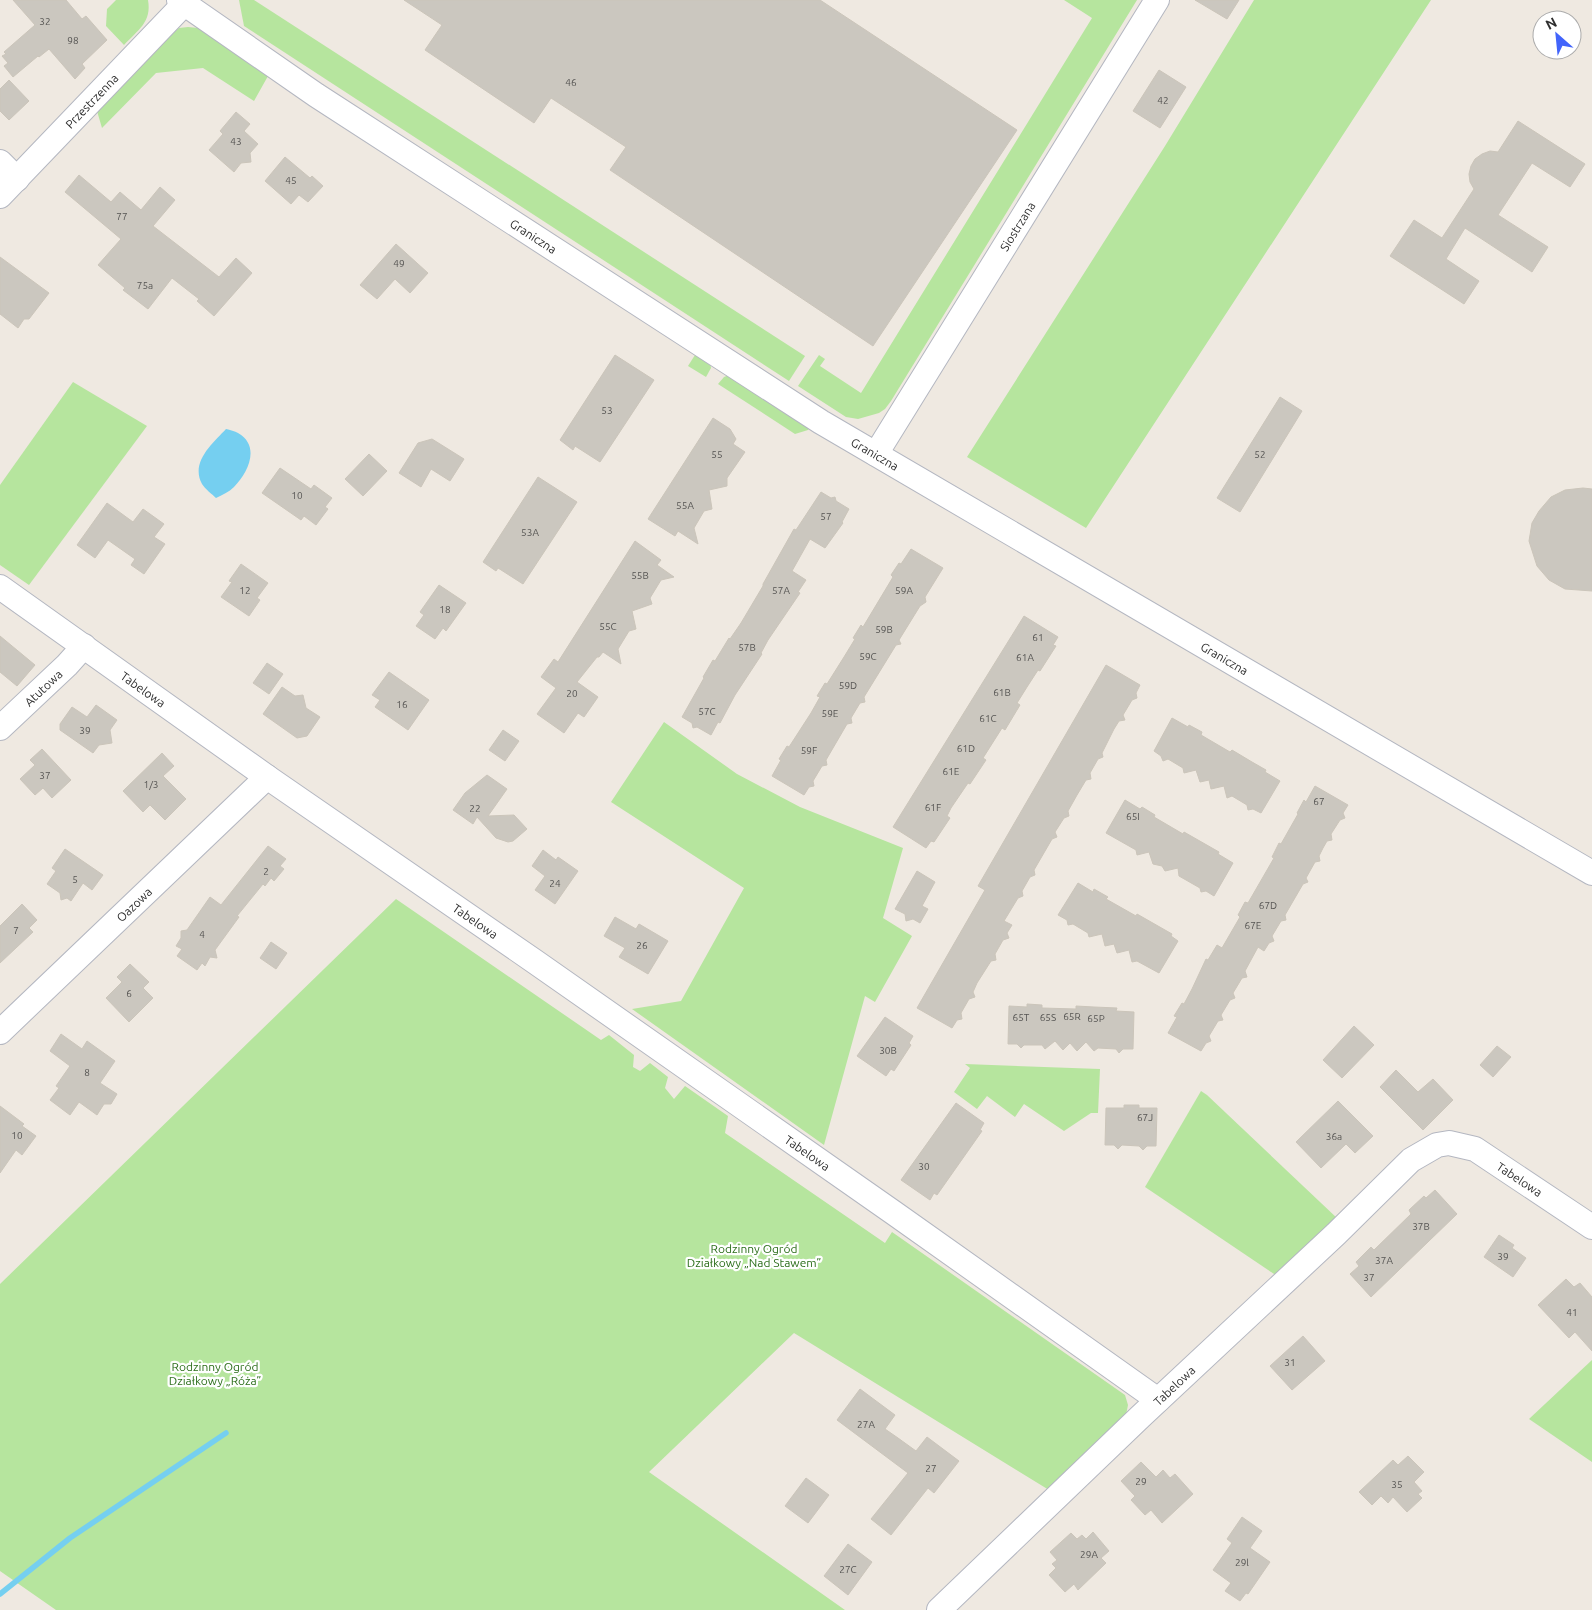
<svg xmlns="http://www.w3.org/2000/svg" width="1592" height="1610" font-family="Ubuntu,sans-serif">
<style>
.green{fill:#b6e59e}
.water{fill:#75cff0}
.lines{fill:none;stroke-linecap:round;stroke-linejoin:round}
.stream{stroke:#75cff0;stroke-width:5.5}
.building{fill:#cbc7bf;stroke:#cbc5ba}
.minor-casing{stroke:#b4b7c1;stroke-width:26}
.minor{stroke:#fff;stroke-width:24}
.labels{text-anchor:middle;dominant-baseline:central;stroke-width:4.5;stroke-linejoin:round;paint-order:stroke}
.number-label{font-size:10px;fill:#555452}
.street-label{font-size:12px;fill:#2e2e2e;stroke:#fff}
.park-label{font-size:12px;fill:#2c6e1b;stroke:#fff}
</style>
<rect width="100%" height="100%" fill="#efe9e1"/>
<g class="green">
<path d="M 116,0 L 148,0 C 152,22 138,30 124,45 L 106,26 L 107,9 Z"/>
<polygon points="239,0 254,0 805,356 789,381 244,26"/>
<polygon points="1064,0 1137,0 891,401 885,409 879,413 858,419 846,417 798,386 819,355 825,359 820,366 861,393 1092,18"/>
<polygon points="1254,0 1431,0 1086,528 967,457 1165,146"/>
<polygon points="188,27 198,28 268,76 254,101 203,68 156,73 102,128 97,111 173,33 179,28"/>
<polygon points="698,354 710,362 711,368 706,377 688,366 695,355"/>
<polygon points="729,375 810,427 808,430 795,434 718,384 724,377"/>
<polygon points="73,382 147,426 29,585 0,565 0,485"/>
<polygon points="664,722 737,774 800,807 903,848 883,918 912,936 875,1002 865,996 824,1145 632,1009 681,1001 744,888 611,802"/>
<polygon points="396,899 601,1040 609,1035 634,1055 633,1067 640,1071 650,1063 668,1077 665,1088 674,1099 685,1086 728,1116 725,1133 885,1243 892,1232 1125,1395 1128,1405 1126,1415 1049,1490 794,1333 649,1472 845,1610 56,1610 0,1571 0,1284"/>
<polygon points="965,1064 1100,1069 1098,1113 1091,1113 1064,1131 1024,1104 1015,1117 987,1096 977,1109 954,1092 970,1068"/>
<polygon points="1201,1091 1207,1095 1338,1219 1277,1276 1145,1187"/>
<polygon points="1592,1360 1592,1462 1529,1419"/>
</g>
<path class="water" d="M 226,429 C 230,430 235,431 238,433 C 261,446 248,473 234,487 C 229,492 222,495 216,498 C 212,494 205,489 202,484 C 190,462 213,443 226,429 Z"/>
<g class="lines">
<polyline class="stream" points="0,1594 70,1538 226,1433"/>
</g>
<g class="building">
<polygon points="13,0 66,0 82,19 86,16 107,40 82,64 85,68 75,79 49,49 39,57 38,56 13,77 4,66 8,63 2,56 6,54 4,52 35,25"/>
<polygon points="404,0 820,0 1017,130 873,346 610,170 626,147 551,98 534,123 425,50 442,25"/>
<polygon points="1195,0 1239,0 1227,19"/>
<polygon points="1159,70 1186,87 1160,128 1133,111"/>
<polygon points="9,80 29,101 9,120 0,111 0,89"/>
<polygon points="236,112 250,124 244,131 258,144 250,153 251,162 241,163 234,172 209,150 223,134 220,131"/>
<polygon points="1518,121 1585,164 1570,187 1532,163 1498,215 1548,247 1532,272 1465,228 1446,259 1479,281 1464,304 1390,256 1414,220 1442,238 1474,189 1470,182 1469,174 1471,166 1475,159 1482,154 1490,151 1498,152"/>
<polygon points="285,157 310,178 312,176 323,186 308,202 299,195 291,204 265,181"/>
<polygon points="79,175 111,202 120,192 141,210 160,187 175,200 153,226 219,277 236,258 252,273 214,316 197,301 199,299 172,278 148,309 123,290 125,288 98,265 121,239 65,192"/>
<polygon points="396,244 428,273 410,293 395,279 377,299 360,285"/>
<polygon points="0,257 49,293 29,319 24,319 18,328 0,314"/>
<polygon points="615,355 654,380 600,462 575,446 573,450 560,440"/>
<polygon points="1280,397 1302,411 1240,512 1217,498"/>
<polygon points="713,418 730,429 736,439 733,444 745,452 727,478 727,486 709,490 712,509 704,511 694,528 698,544 678,531 675,536 648,519"/>
<polygon points="432,439 464,459 450,481 431,469 421,487 399,473 418,443"/>
<polygon points="369,454 387,471 363,496 345,479"/>
<polygon points="280,468 311,489 314,485 332,498 325,507 328,509 316,525 304,516 301,520 262,493"/>
<polygon points="538,477 577,502 523,584 498,568 496,571 483,562"/>
<polygon points="1583,488 1592,489 1592,591 1565,589 1549,580 1537,566 1529,541 1532,523 1539,511 1551,497 1565,490"/>
<polygon points="821,492 831,498 835,497 836,501 849,509 842,522 843,523 825,548 810,539 792,571 806,580 798,592 800,593 768,640 761,653 762,654 735,695 720,723 718,722 711,735 697,727 693,728 692,723 682,717 704,678 703,677 713,660 715,661 729,638 730,639 741,623 763,586 763,584 794,529 796,530"/>
<polygon points="107,503 133,522 143,509 164,524 154,537 165,544 144,574 131,565 135,559 108,540 95,558 77,545"/>
<polygon points="635,541 661,560 657,565 674,577 661,580 650,598 652,604 632,611 636,629 629,631 618,649 621,664 603,652 599,657 597,657 577,682 598,697 584,717 578,713 564,733 537,714 556,688 541,677 554,659 558,662"/>
<polygon points="911,549 943,568 925,597 926,602 920,606 899,640 901,644 896,645 864,697 865,702 860,703 851,718 852,723 847,724 826,760 827,765 822,766 813,781 814,786 809,787 804,795 772,776 781,760 779,759 787,746 789,747 811,713 820,697 817,696 825,683 827,684 844,657 855,639 853,638 861,625 863,627 893,577 891,575 899,563 901,564"/>
<polygon points="241,564 268,583 257,598 260,600 249,616 221,597 232,582 229,581"/>
<polygon points="439,585 466,603 446,631 443,628 435,639 416,626 424,615 420,612"/>
<polygon points="1024,616 1058,637 1053,645 1056,646 1040,671 1038,670 1027,687 1017,703 1020,705 1005,730 1002,728 983,758 986,760 970,784 968,783 951,808 947,816 950,818 934,842 931,841 926,848 893,827"/>
<polygon points="0,636 35,665 17,686 0,672"/>
<polygon points="267,663 283,674 269,694 253,683"/>
<polygon points="1106,665 1140,685 1136,693 1137,698 1132,700 1123,715 1125,720 1119,721 1114,729 1102,753 1103,757 1098,759 1090,773 1091,779 1086,780 1077,795 1068,811 1069,816 1064,818 1055,832 1057,837 1052,839 1034,870 1035,875 1030,877 1022,891 1023,896 1018,898 1004,921 1012,925 1007,933 1009,938 1003,940 995,954 996,960 991,961 977,983 973,992 975,997 969,999 961,1013 962,1019 957,1020 952,1028 917,1008 985,890 978,886"/>
<polygon points="389,672 429,700 408,730 375,707 380,700 372,695"/>
<polygon points="282,687 295,696 303,695 306,708 320,717 307,736 297,738 263,714"/>
<polygon points="96,705 117,720 110,730 112,743 99,745 93,753 60,730 60,724 72,707 87,717"/>
<polygon points="1172,718 1188,727 1189,725 1202,732 1201,735 1230,752 1232,750 1252,762 1266,770 1265,772 1280,781 1261,813 1253,809 1248,810 1247,805 1232,796 1227,798 1224,786 1211,789 1209,780 1200,782 1196,770 1184,773 1183,768 1168,759 1163,761 1161,756 1154,751"/>
<polygon points="503,730 519,741 505,761 489,750"/>
<polygon points="42,749 71,780 52,798 43,788 35,795 20,779 35,765 30,760"/>
<polygon points="162,753 174,766 163,776 186,799 165,820 150,805 143,812 123,791"/>
<polygon points="487,775 507,789 488,816 514,815 527,829 513,841 508,842 496,838 477,817 473,824 453,810 465,793"/>
<polygon points="1315,786 1348,805 1343,813 1345,818 1340,820 1331,834 1332,840 1327,841 1323,848 1319,856 1320,861 1315,862 1306,878 1308,882 1303,884 1285,915 1286,920 1281,921 1272,936 1274,941 1269,943 1264,951 1258,947 1245,971 1247,977 1242,978 1233,993 1235,998 1230,1000 1221,1015 1223,1020 1218,1021 1209,1036 1211,1041 1206,1043 1201,1051 1168,1033 1177,1017 1174,1016 1182,1003 1184,1004 1192,989 1206,959 1208,960 1217,945 1222,948 1240,917 1238,915 1245,902 1248,903 1274,858 1272,857 1279,843 1281,844 1298,814 1297,813 1304,800 1306,802"/>
<polygon points="1125,800 1140,809 1142,807 1155,815 1154,817 1183,834 1184,832 1219,852 1218,854 1233,863 1214,896 1206,891 1201,892 1200,888 1179,876 1178,868 1165,871 1162,866 1153,864 1149,852 1137,855 1136,850 1106,833"/>
<polygon points="268,846 286,859 280,866 284,869 274,881 271,878 265,886 263,884 237,916 239,917 215,950 217,958 210,957 205,966 202,963 197,970 177,956 182,949 176,946 181,938 181,931 187,930 210,897 221,905"/>
<polygon points="65,849 103,875 92,890 83,883 71,901 67,898 61,900 60,893 47,884 56,871 52,868"/>
<polygon points="543,850 556,860 558,857 578,871 555,904 535,890 545,876 532,866"/>
<polygon points="917,871 935,882 922,906 928,909 920,923 913,919 906,921 905,914 895,909"/>
<polygon points="1078,883 1093,892 1094,889 1108,897 1106,899 1136,916 1137,914 1172,934 1171,936 1178,941 1159,973 1137,961 1132,962 1129,950 1117,953 1114,944 1105,946 1102,934 1089,937 1088,933 1073,924 1068,925 1067,920 1058,915"/>
<polygon points="22,904 37,920 29,928 33,932 0,963 0,926"/>
<polygon points="615,917 636,929 639,924 668,941 648,974 619,957 625,948 604,936"/>
<polygon points="271,942 287,953 276,969 260,958"/>
<polygon points="130,964 149,982 143,988 153,998 129,1022 106,998 122,982 117,977"/>
<polygon points="1027,1004 1042,1005 1042,1008 1076,1009 1076,1006 1094,1007 1117,1008 1116,1011 1134,1012 1133,1049 1123,1049 1119,1053 1116,1049 1098,1048 1094,1051 1086,1042 1077,1051 1070,1043 1063,1050 1055,1041 1045,1049 1042,1045 1024,1045 1021,1048 1017,1044 1008,1044 1009,1006 1027,1007"/>
<polygon points="885,1017 913,1036 909,1043 911,1045 894,1071 891,1069 886,1076 857,1056"/>
<polygon points="1354,1026 1374,1045 1342,1078 1323,1060"/>
<polygon points="61,1034 82,1049 87,1041 115,1061 100,1083 117,1094 111,1104 104,1104 97,1115 79,1102 70,1115 50,1100 59,1088 56,1086 70,1066 50,1051"/>
<polygon points="1497,1046 1511,1057 1493,1077 1480,1065"/>
<polygon points="1396,1070 1418,1092 1433,1079 1453,1100 1423,1130 1380,1087"/>
<polygon points="1338,1101 1373,1136 1355,1153 1346,1144 1321,1168 1296,1142"/>
<polygon points="956,1103 984,1123 980,1130 982,1131 937,1195 934,1193 930,1200 901,1180"/>
<polygon points="1124,1105 1139,1105 1139,1108 1157,1108 1156,1146 1147,1146 1143,1150 1139,1146 1122,1145 1118,1149 1114,1145 1105,1145 1106,1108 1124,1108"/>
<polygon points="0,1106 24,1124 22,1126 36,1136 22,1155 16,1150 0,1173"/>
<polygon points="1435,1190 1457,1214 1371,1297 1350,1274 1359,1266 1356,1262 1371,1247 1374,1250 1411,1214 1409,1210 1424,1196 1426,1198"/>
<polygon points="1499,1235 1514,1245 1512,1248 1526,1258 1513,1277 1484,1257"/>
<polygon points="1566,1279 1574,1287 1580,1283 1592,1297 1592,1351 1575,1332 1569,1338 1538,1305"/>
<polygon points="1303,1336 1325,1361 1292,1390 1270,1366"/>
<polygon points="860,1389 895,1415 885,1429 898,1438 916,1451 927,1437 959,1461 934,1493 928,1488 891,1535 871,1519 908,1473 837,1420"/>
<polygon points="1408,1456 1424,1472 1414,1482 1422,1491 1418,1494 1422,1498 1407,1512 1393,1497 1388,1503 1381,1496 1372,1505 1359,1492 1393,1460 1398,1465"/>
<polygon points="1141,1462 1156,1477 1163,1470 1170,1478 1175,1474 1193,1494 1162,1523 1151,1510 1145,1515 1131,1500 1135,1496 1121,1481"/>
<polygon points="806,1478 829,1495 808,1523 785,1506"/>
<polygon points="1242,1517 1262,1531 1250,1548 1270,1562 1248,1594 1246,1593 1240,1601 1225,1591 1231,1583 1213,1570 1232,1543 1227,1539"/>
<polygon points="1093,1532 1109,1551 1101,1558 1106,1563 1078,1590 1074,1584 1065,1592 1049,1575 1056,1568 1052,1564 1057,1560 1050,1552 1071,1533 1077,1539 1082,1535 1086,1539"/>
<polygon points="848,1544 872,1562 848,1595 824,1576"/>
</g>
<g class="lines">
<g class="minor-casing">
<g id="minor">
<path id="s1" d="M 179,0 L 316,95 L 821,422 L 1592,873"/>
<polyline points="0,162 17,179"/>
<path id="s2" d="M 0,196 L 184,4"/>
<path id="s3" d="M 876,454 L 1157,0"/>
<path id="s4" d="M 0,587 L 267,777 L 534,961 L 894,1213 L 1158,1400"/>
<path id="s5" d="M 0,728 L 67,665 L 84,646"/>
<path id="s6" d="M 0,1032 L 267,777"/>
<path id="s7" d="M 939,1610 L 1140,1417 L 1336,1234 L 1411,1160 L 1437,1145 L 1449,1143 L 1475,1149 L 1592,1227"/>
</g>
</g>
<use href="#minor" class="minor"/>
</g>
<g class="labels">
<g class="number-label">
<text x="45" y="21">32</text>
<text x="73" y="40">98</text>
<text x="571" y="82">46</text>
<text x="1163" y="100">42</text>
<text x="236" y="141">43</text>
<text x="291" y="180">45</text>
<text x="122" y="216">77</text>
<text x="399" y="263">49</text>
<text x="145" y="285">75a</text>
<text x="607" y="410">53</text>
<text x="717" y="454">55</text>
<text x="1260" y="454">52</text>
<text x="297" y="495">10</text>
<text x="685" y="505">55A</text>
<text x="826" y="516">57</text>
<text x="530" y="532">53A</text>
<text x="640" y="575">55B</text>
<text x="245" y="590">12</text>
<text x="781" y="590">57A</text>
<text x="904" y="590">59A</text>
<text x="445" y="609">18</text>
<text x="608" y="626">55C</text>
<text x="884" y="629">59B</text>
<text x="1038" y="637">61</text>
<text x="747" y="647">57B</text>
<text x="868" y="656">59C</text>
<text x="1025" y="657">61A</text>
<text x="848" y="685">59D</text>
<text x="1002" y="692">61B</text>
<text x="572" y="693">20</text>
<text x="402" y="704">16</text>
<text x="707" y="711">57C</text>
<text x="830" y="713">59E</text>
<text x="988" y="718">61C</text>
<text x="85" y="730">39</text>
<text x="966" y="748">61D</text>
<text x="809" y="750">59F</text>
<text x="951" y="771">61E</text>
<text x="45" y="775">37</text>
<text x="151" y="784">1/3</text>
<text x="1319" y="801">67</text>
<text x="933" y="807">61F</text>
<text x="475" y="808">22</text>
<text x="1133" y="816">65I</text>
<text x="266" y="871">2</text>
<text x="75" y="879">5</text>
<text x="555" y="883">24</text>
<text x="1268" y="905">67D</text>
<text x="1253" y="925">67E</text>
<text x="16" y="930">7</text>
<text x="202" y="934">4</text>
<text x="642" y="945">26</text>
<text x="129" y="993">6</text>
<text x="1072" y="1016">65R</text>
<text x="1021" y="1017">65T</text>
<text x="1048" y="1017">65S</text>
<text x="1096" y="1018">65P</text>
<text x="888" y="1050">30B</text>
<text x="87" y="1072">8</text>
<text x="1145" y="1117">67J</text>
<text x="17" y="1135">10</text>
<text x="1334" y="1136">36a</text>
<text x="924" y="1166">30</text>
<text x="1421" y="1226">37B</text>
<text x="1503" y="1256">39</text>
<text x="1384" y="1260">37A</text>
<text x="1369" y="1277">37</text>
<text x="1572" y="1312">41</text>
<text x="1290" y="1362">31</text>
<text x="866" y="1424">27A</text>
<text x="931" y="1468">27</text>
<text x="1141" y="1481">29</text>
<text x="1397" y="1484">35</text>
<text x="1089" y="1554">29A</text>
<text x="1242" y="1562">29l</text>
<text x="848" y="1569">27C</text>
</g>
<g class="street-label">
<text stroke="none"><textPath href="#s2" startOffset="132">Przestrzenna</textPath></text>
<text stroke="none"><textPath href="#s3" startOffset="268">Siostrzana</textPath></text>
<text stroke="none"><textPath href="#s1" startOffset="426">Graniczna</textPath></text>
<text stroke="none"><textPath href="#s1" startOffset="831">Graniczna</textPath></text>
<text stroke="none"><textPath href="#s1" startOffset="1236">Graniczna</textPath></text>
<text stroke="none"><textPath href="#s5" startOffset="59">Atutowa</textPath></text>
<text stroke="none"><textPath href="#s4" startOffset="176">Tabelowa</textPath></text>
<text stroke="none"><textPath href="#s6" startOffset="185">Oazowa</textPath></text>
<text stroke="none"><textPath href="#s4" startOffset="581">Tabelowa</textPath></text>
<text stroke="none"><textPath href="#s4" startOffset="986">Tabelowa</textPath></text>
<text stroke="none"><textPath href="#s7" startOffset="775">Tabelowa</textPath></text>
<text stroke="none"><textPath href="#s7" startOffset="325">Tabelowa</textPath></text>
</g>
<g class="park-label">
<text x="754" y="1248">Rodzinny Ogród<tspan x="754" dy="14">Działkowy „Nad Stawem”</tspan></text>
<text x="215" y="1366">Rodzinny Ogród<tspan x="215" dy="14">Działkowy „Róża”</tspan></text>
</g>
</g>
<g transform="translate(1557 35) rotate(333)"><circle r="24" fill="#ffffff" stroke="#ababab"/>
<path d="M0-4L9 19L0 12L-9 19Z" fill="#4264fb"/>
<text y="-8" font-size="14" font-weight="bold" text-anchor="middle" fill="#2e2e2e">N</text>
</g>
</svg>
